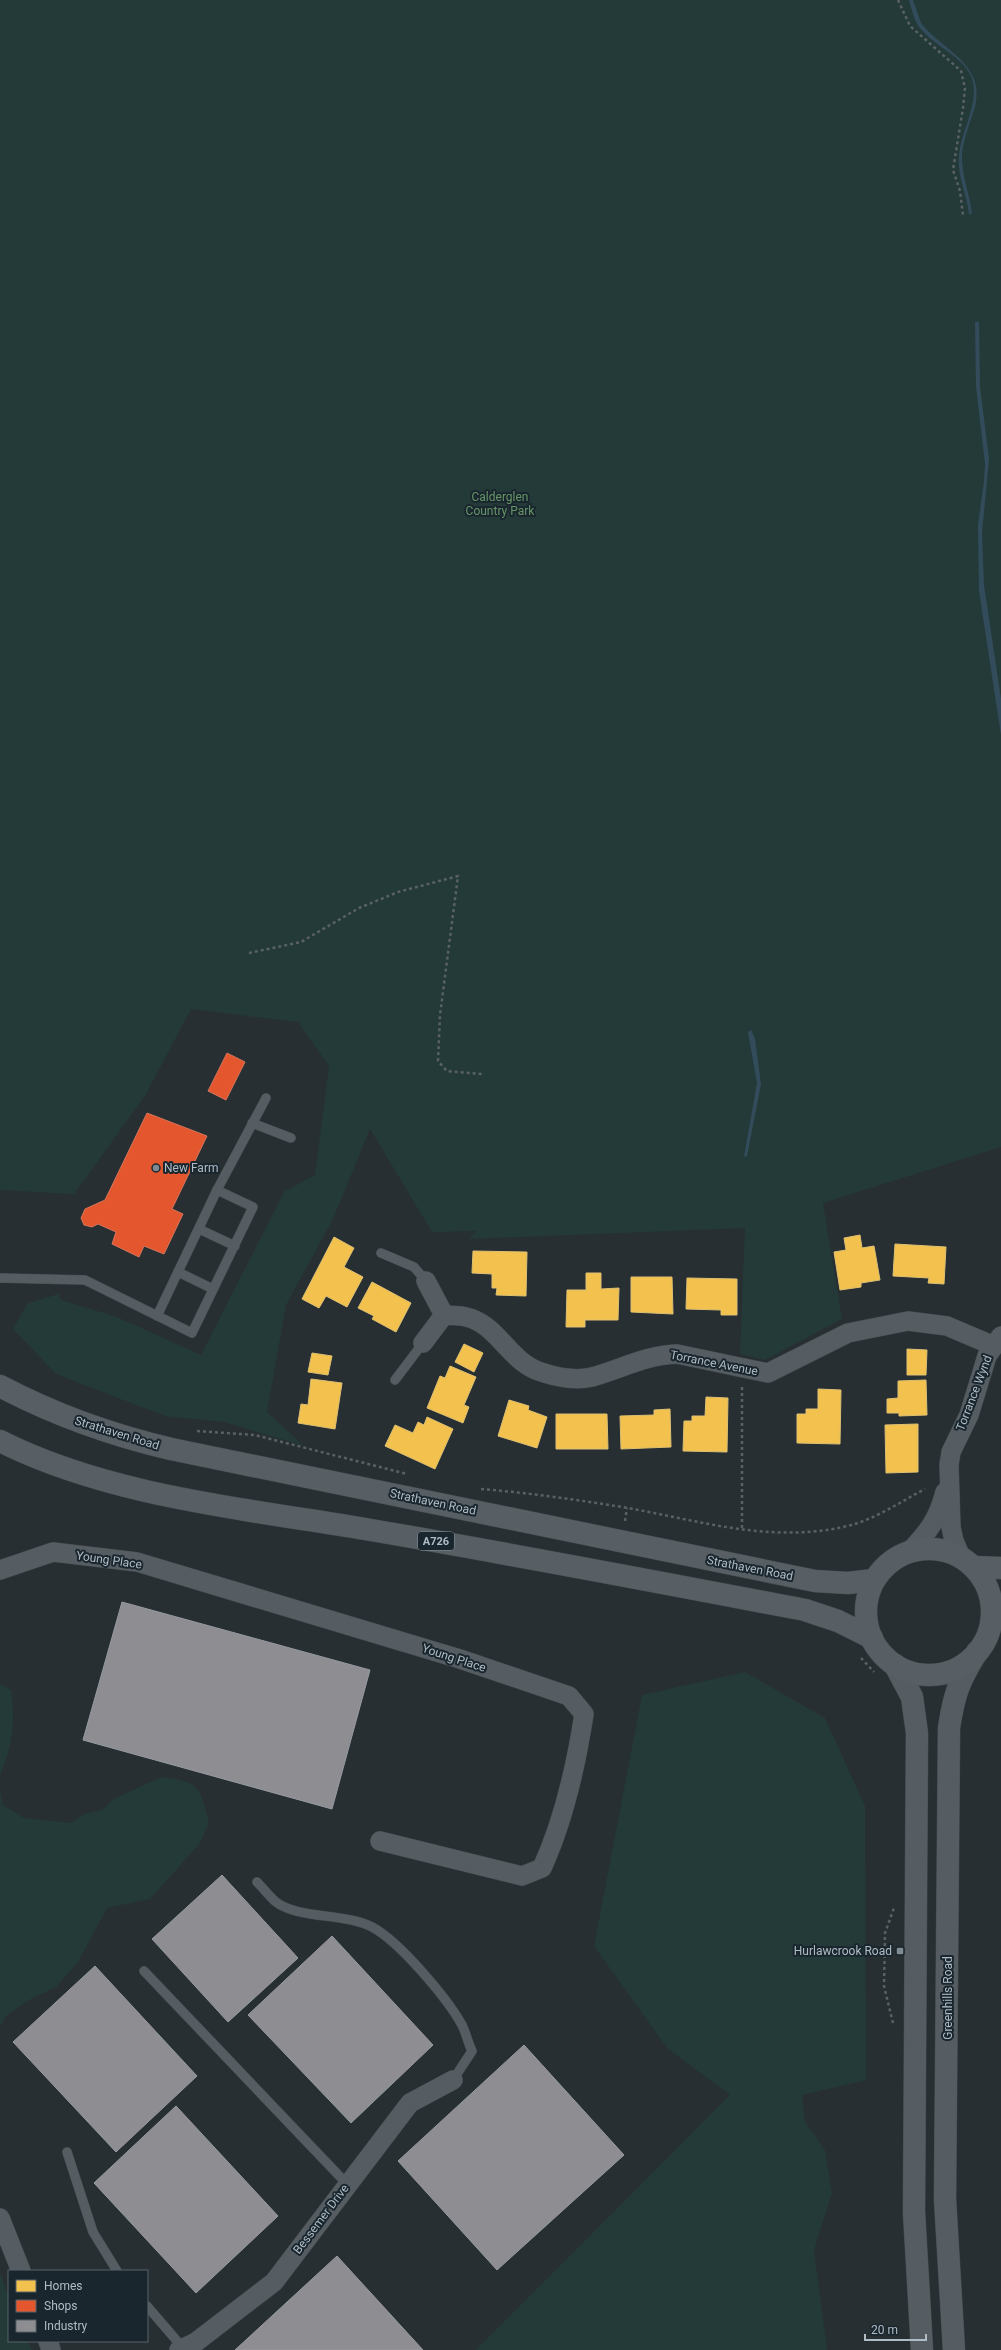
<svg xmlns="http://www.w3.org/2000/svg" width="1001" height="2350" font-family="Roboto,sans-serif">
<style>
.green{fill:#243a38}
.water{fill:#334c5c}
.homes{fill:#f2c14e;stroke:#dec072}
.shops{fill:#e4572e;stroke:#d4755c}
.industry{fill:#8d8d92;stroke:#979ba2}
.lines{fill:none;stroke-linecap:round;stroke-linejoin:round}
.service-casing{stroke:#444a4e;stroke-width:10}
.minor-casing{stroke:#444a4e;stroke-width:20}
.tertiary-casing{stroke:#444a4e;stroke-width:23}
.primary-casing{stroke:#444c50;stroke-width:23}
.path{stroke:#596165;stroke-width:2.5;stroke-dasharray:3 3;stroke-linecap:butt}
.service{stroke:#565d62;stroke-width:9}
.minor{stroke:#565d62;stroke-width:19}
.tertiary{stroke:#565d62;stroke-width:22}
.primary{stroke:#585f64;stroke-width:22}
.poi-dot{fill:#7f8b93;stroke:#1a262e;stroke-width:1.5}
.labels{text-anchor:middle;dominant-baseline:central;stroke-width:4;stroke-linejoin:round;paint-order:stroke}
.shield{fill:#1a262e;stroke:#828f98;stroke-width:1}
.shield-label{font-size:11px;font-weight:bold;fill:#afbcc6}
.park-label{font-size:12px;fill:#669668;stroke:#1a262e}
.poi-label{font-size:12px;fill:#afbcc6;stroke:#1a262e;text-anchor:start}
.street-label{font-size:12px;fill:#afbcc6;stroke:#1a262e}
</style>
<rect width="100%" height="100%" fill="#272f33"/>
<g class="green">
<polygon points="0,0 1001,0 1001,1147 823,1203 842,1319 765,1360 740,1354 745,1228 469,1239 477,1231 432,1232 370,1129 333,1219 286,1305 267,1412 304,1446 224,1422 165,1416 56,1374 13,1329 27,1304 58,1294 61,1300 117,1317 201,1355 284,1192 315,1175 329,1066 298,1022 191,1009 145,1096 74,1194 0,1190"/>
<polygon points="745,1672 825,1718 865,1806 866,2080 802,2095 805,2122 825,2150 832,2193 814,2250 827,2350 476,2350 730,2095 668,2049 594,1946 642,1695"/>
<path d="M 0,1684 L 11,1690 C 16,1722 12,1746 0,1776 Z"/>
<path d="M 161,1777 C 200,1782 199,1785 209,1822 L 200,1843 L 150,1899 L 107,1908 L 78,1962 L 56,1987 L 29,2000 L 6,2016 L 0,2026 L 0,1791 L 3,1805 L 24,1818 L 71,1823 L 84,1814 L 102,1810 L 114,1799 Z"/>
<polygon points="0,2273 9,2298 9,2341 28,2341 32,2350 0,2350"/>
</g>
<g class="water">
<path d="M 909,0 L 913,0 L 921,23 L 927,30 C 950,53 985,68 975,107 C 970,122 964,138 962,154 C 961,175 970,194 972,214 L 969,214 C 967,195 957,176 959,157 C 960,131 983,99 970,74 C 959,54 934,46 920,28 C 914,20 912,10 909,0 Z"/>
<polygon points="975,322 979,322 980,387 989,459 982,533 984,585 1001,699 1001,735 979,591 978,525 984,481 985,464 976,386"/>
<polygon points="751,1030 755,1039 761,1084 747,1156 744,1157 757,1083 748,1032"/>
</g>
<g class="homes">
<polygon points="860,1235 862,1248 874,1246 880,1280 861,1283 861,1287 840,1290 834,1252 846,1250 844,1238"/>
<polygon points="334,1237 354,1248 344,1267 363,1277 347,1307 326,1296 319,1308 302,1299"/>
<polygon points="895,1244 946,1247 944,1284 928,1283 929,1278 893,1276"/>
<polygon points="473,1251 527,1252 526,1296 496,1295 497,1288 492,1288 492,1274 472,1273"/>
<polygon points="586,1273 601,1273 601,1289 619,1288 618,1320 585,1320 585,1327 566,1327 567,1290 586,1290"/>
<polygon points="631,1277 672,1277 673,1314 631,1312"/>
<polygon points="687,1278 737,1279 737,1315 721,1315 721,1310 686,1309"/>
<polygon points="372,1282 411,1303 396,1332 372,1319 374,1316 358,1308"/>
<polygon points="464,1344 483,1353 474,1372 455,1362"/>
<polygon points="907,1349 927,1350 926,1375 907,1375"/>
<polygon points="312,1353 332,1356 328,1375 308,1372"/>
<polygon points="450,1366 476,1377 464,1405 469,1407 463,1423 427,1408 440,1376 445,1378"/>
<polygon points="311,1379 342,1383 335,1429 298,1423 301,1404 308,1405"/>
<polygon points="926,1380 927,1415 899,1416 899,1413 887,1413 887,1399 898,1398 898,1381"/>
<polygon points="818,1389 841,1390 840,1444 797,1443 797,1414 806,1414 806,1409 818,1409"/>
<polygon points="706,1397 728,1398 727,1452 683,1451 684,1421 692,1421 692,1416 705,1416"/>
<polygon points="509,1400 529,1406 528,1410 547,1417 537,1448 498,1436"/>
<polygon points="670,1409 671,1447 621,1449 620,1416 654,1415 654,1410"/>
<polygon points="556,1414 607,1414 608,1449 556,1449"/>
<polygon points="427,1417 453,1429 435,1469 385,1446 395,1425 413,1433 418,1422 424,1425"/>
<polygon points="918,1424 918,1472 886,1473 885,1425"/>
</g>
<g class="shops">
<polygon points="227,1053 245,1062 226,1100 208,1091"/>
<polygon points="147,1113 207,1136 172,1209 183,1214 164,1254 144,1246 139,1257 112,1244 116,1232 98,1224 92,1227 84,1225 81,1218 85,1209 105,1200"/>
</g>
<g class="industry">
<polygon points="122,1602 370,1670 332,1809 83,1740"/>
<polygon points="222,1875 298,1958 228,2022 152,1939"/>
<polygon points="332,1936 433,2045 351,2123 248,2015"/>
<polygon points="95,1966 197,2076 116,2152 13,2042"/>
<polygon points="524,2045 624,2155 497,2270 398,2161"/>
<polygon points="176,2106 278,2216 196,2293 94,2183"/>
<polygon points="337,2256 423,2350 235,2350"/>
</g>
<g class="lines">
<g class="service-casing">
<g id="service">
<polyline points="252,1123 291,1138"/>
<polyline points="217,1190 266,1098"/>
<polyline points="199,1229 235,1246"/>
<polyline points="381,1253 414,1267 426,1281"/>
<polyline points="178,1272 213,1289"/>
<polyline points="0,1278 85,1280 192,1333 253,1207 217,1190 157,1316"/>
<polyline points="395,1380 423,1343"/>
<path d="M 257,1882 C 263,1888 269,1896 276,1902 C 298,1919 345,1913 372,1927 C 399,1941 447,1998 462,2025 C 466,2033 468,2043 472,2051 L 453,2080"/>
<polyline points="144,1971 347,2184"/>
<polyline points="67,2152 93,2232 117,2271"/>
<polyline points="147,2306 183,2348"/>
</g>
</g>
<g class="minor-casing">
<g id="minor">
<polyline points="426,1281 444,1315"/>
<path d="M 423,1343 L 444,1315 C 451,1316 459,1315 466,1317 C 498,1324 509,1362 541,1372 C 556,1377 575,1381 592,1377 C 621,1369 646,1355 677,1354 L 768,1373 L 848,1333 L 908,1321 L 947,1326 L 994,1346"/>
<path d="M 910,1551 C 929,1531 938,1519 945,1492"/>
<polyline points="961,1557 954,1541 951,1527 949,1465 951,1452 969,1415 987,1356 1001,1336"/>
<path d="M 0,1570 L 53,1552 L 137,1562 L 460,1659 L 569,1696 L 584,1714 C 576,1766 564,1820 542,1868 L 522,1876 L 380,1841"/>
<polyline points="0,2218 21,2271"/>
<polyline points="48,2341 51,2350"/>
<polyline points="179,2350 196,2342 274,2282 410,2103 453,2080"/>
</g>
</g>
<g class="tertiary-casing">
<g id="tertiary">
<polyline points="895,1665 912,1697 917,1733 914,2212 922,2350"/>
<path d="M 954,2350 L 945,2199 L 949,1728 C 954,1694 959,1681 977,1652"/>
</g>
</g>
<g class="primary-casing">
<g id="primary">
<path d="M 0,1386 C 55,1415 111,1435 171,1449 L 815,1581 L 848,1583 L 874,1580"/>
<path d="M 0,1441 C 109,1496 246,1509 365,1529 C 512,1554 658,1582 805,1610 L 838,1621 L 872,1638"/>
<circle cx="929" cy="1612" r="63"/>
<polyline points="974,1567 1001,1568"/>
</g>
</g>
<g class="path">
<polyline points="898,0 910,26 961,71 965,88 963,108 953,170 960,191 963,215"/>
<polyline points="249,953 301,942 359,908 398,892 458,876 440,1015 438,1061 447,1071 483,1074"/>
<polyline points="742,1387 742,1530"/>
<polyline points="197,1431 255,1435 407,1474"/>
<path d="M 481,1489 C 530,1493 579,1500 628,1508 C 700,1521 770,1543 843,1527 C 873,1521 898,1503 925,1489"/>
<polyline points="625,1521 627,1508"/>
<polyline points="861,1658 874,1672"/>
<polyline points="893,2023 884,1986 885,1933 894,1908"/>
</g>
<use href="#service" class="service"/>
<use href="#minor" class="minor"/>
<use href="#tertiary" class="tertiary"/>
<use href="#primary" class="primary"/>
</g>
<g class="poi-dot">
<circle cx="156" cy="1168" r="4"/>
<rect x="896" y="1947" width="8" height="8" rx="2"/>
</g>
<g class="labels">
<rect class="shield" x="418" y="1532" width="36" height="18" rx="3"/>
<g class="shield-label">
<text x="436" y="1541">A726</text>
</g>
<g class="park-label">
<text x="500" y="497">Calderglen<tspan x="500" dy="14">Country Park</tspan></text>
</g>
<g class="poi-label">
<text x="164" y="1168">New Farm</text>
<text x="892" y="1951" text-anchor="end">Hurlawcrook Road</text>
</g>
<g class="street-label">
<text transform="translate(714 1363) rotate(11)">Torrance Avenue</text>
<text transform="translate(974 1393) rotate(-69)">Torrance Wynd</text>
<text transform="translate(117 1433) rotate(17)">Strathaven Road</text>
<text transform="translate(433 1502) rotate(12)">Strathaven Road</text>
<text transform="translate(109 1560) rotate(8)">Young Place</text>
<text transform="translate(750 1568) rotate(11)">Strathaven Road</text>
<text transform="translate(454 1658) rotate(18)">Young Place</text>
<text transform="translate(948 1998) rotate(-90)">Greenhills Road</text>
<text transform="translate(321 2219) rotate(-53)">Bessemer Drive</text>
</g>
</g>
<rect x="8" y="2270" width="140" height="72" fill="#1a262e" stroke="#56626b"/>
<rect x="16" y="2280" width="20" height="12" fill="#f2c14e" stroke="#56626b"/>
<text x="44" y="2290" font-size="12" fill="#afbcc6">Homes</text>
<rect x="16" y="2300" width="20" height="12" fill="#e4572e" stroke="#56626b"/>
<text x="44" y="2310" font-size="12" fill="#afbcc6">Shops</text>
<rect x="16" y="2320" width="20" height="12" fill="#8d8d92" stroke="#56626b"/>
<text x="44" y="2330" font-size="12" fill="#afbcc6">Industry</text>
<path d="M865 2334v6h61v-6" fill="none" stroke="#afbcc6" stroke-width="2"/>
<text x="871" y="2334" font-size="12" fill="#afbcc6" stroke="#1a262e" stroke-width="3" paint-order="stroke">20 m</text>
</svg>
